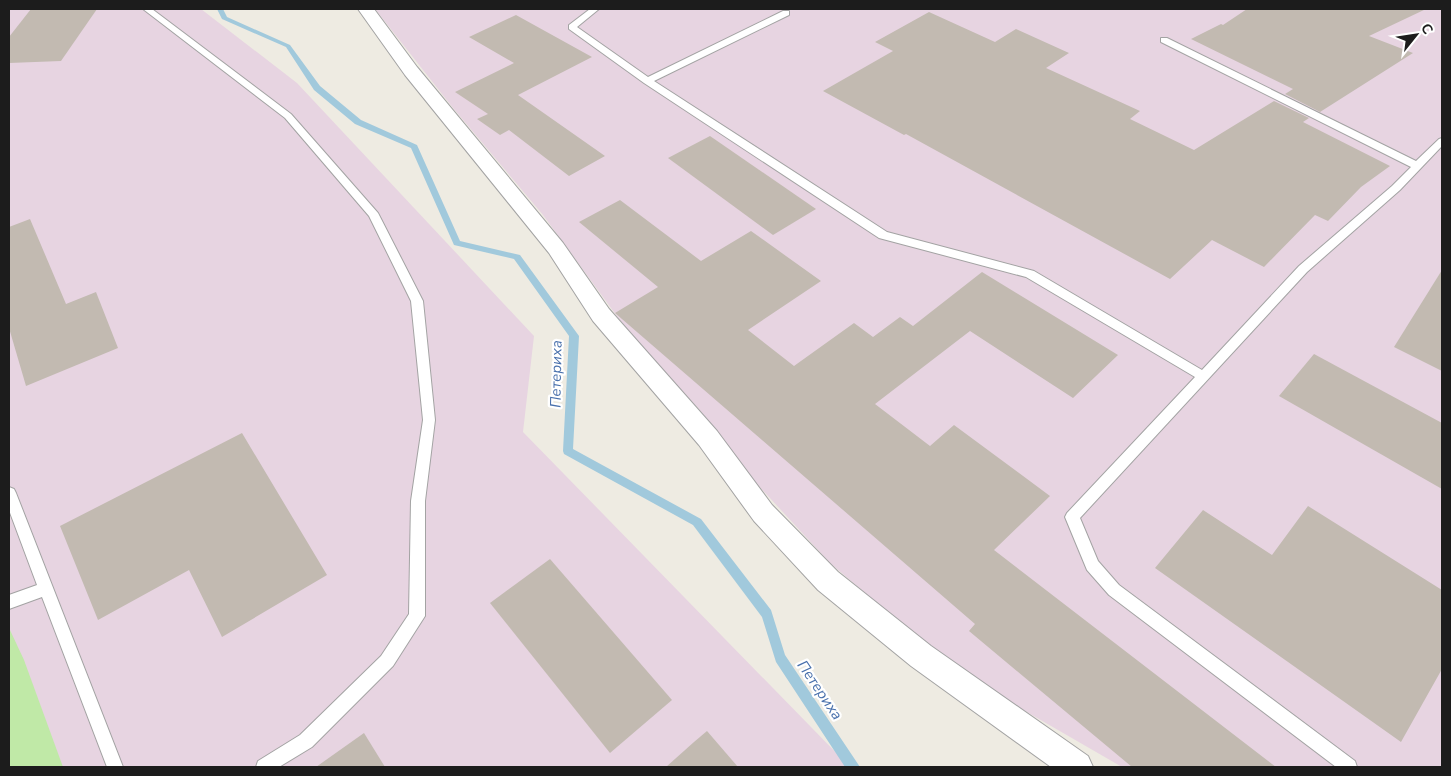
<svg xmlns="http://www.w3.org/2000/svg" width="1451" height="776" font-family="'Nunito Sans',sans-serif">
<style>
.industrial{fill:#e7d4e1}
.grass{fill:#c0e9a7}
.lines{fill:none;stroke-linecap:round;stroke-linejoin:round}
.stream{fill:#a1c9dc;fill-rule:evenodd}
.building{fill:#c2bab1}
.service-casing{stroke:#a3a3a3;stroke-width:2}
.minor-casing{stroke:#a3a3a3;stroke-width:2}
.service{fill:#fff;fill-rule:evenodd}
.minor{fill:#fff;fill-rule:evenodd}
.labels{text-anchor:middle;dominant-baseline:central;stroke-width:4.5;stroke-linejoin:round;paint-order:stroke}
.water-label{font-size:15px;font-style:italic;fill:#4970ac;stroke:#fff}
</style>
<rect width="100%" height="100%" fill="#eeebe2"/>
<g class="industrial">
<polygon points="9,9 201,9 297,83 534,336 523,432 850,767 9,767"/>
<polygon points="375,9 1442,9 1442,767 1122,767 956,671 830,563 756,483 698,408 638,345 543,215 453,108"/>
</g>
<polygon class="grass" points="10,630 24,660 63,767 9,767"/>
<g class="lines">
<polygon class="stream" points="217,9 223,9 227,17 290,45 320,86 361,120 417,145 460,241 520,255 579,336 573,449 701,519 771,610 785,655 860,767 845,767 776,662 762,617 693,525 564,454 563,451 569,336 514,259 454,245 411,148 355,124 314,90 286,47 222,19"/>
</g>
<g class="building">
<polygon points="31,9 97,9 61,61 9,63 9,37"/>
<polygon points="1247,9 1426,9 1369,36 1413,53 1320,112 1285,94 1293,89 1191,39 1221,24 1223,25"/>
<polygon points="929,12 995,42 1016,29 1069,53 1046,68 1140,111 1130,119 1194,150 1274,101 1309,118 1303,122 1390,166 1361,187 1328,221 1315,215 1264,267 1212,240 1170,279 906,134 904,135 823,91 893,51 875,42"/>
<polygon points="516,15 592,57 518,95 605,156 569,176 509,130 500,135 477,119 488,114 455,92 514,63 469,37"/>
<polygon points="710,136 816,209 773,235 668,158"/>
<polygon points="620,200 701,261 751,231 821,281 748,330 794,366 854,323 873,337 900,317 913,326 982,272 1118,355 1073,398 970,331 875,404 930,446 954,425 1050,496 994,550 1276,767 1132,767 969,631 975,624 615,313 658,287 579,222"/>
<polygon points="30,219 66,304 96,292 118,348 26,386 9,328 9,227"/>
<polygon points="1442,270 1442,371 1394,347"/>
<polygon points="1314,354 1442,423 1442,489 1279,396"/>
<polygon points="242,433 327,575 222,637 189,570 98,620 60,526"/>
<polygon points="1308,506 1442,590 1442,669 1401,742 1155,568 1203,510 1272,555"/>
<polygon points="550,559 672,700 610,753 490,603"/>
<polygon points="707,731 738,767 666,767 694,742"/>
<polygon points="364,733 385,767 316,767"/>
</g>
<g class="lines">
<g class="service-casing">
<g id="service">
<polygon points="143,9 152,9 291,114 378,213 423,301 435,420 425,501 425,616 393,666 312,747 279,767 256,767 258,761 300,735 381,656 409,614 411,501 423,420 411,301 369,216 285,118"/>
<polygon points="590,9 599,9 577,27 648,77 783,11 789,11 789,15 654,81 887,232 1034,271 1202,370 1299,266 1392,186 1411,167 1161,42 1161,38 1167,38 1416,161 1439,139 1442,138 1442,146 1400,190 1307,272 1080,518 1098,561 1119,585 1355,761 1357,767 1336,767 1109,595 1087,570 1065,517 1067,513 1195,377 1026,277 879,238 644,83 569,29 569,25"/>
<polygon points="9,487 14,489 16,493 123,767 107,767 42,597 9,609 9,595 37,585 9,510"/>
</g>
</g>
<g class="minor-casing">
<polygon id="minor" points="358,9 374,9 417,67 563,243 609,309 717,431 772,505 838,572 931,646 1088,756 1093,767 1051,767 911,666 818,590 754,521 699,445 593,321 549,253 405,75"/>
</g>
<use href="#service" class="service"/>
<use href="#minor" class="minor"/>
</g>
<g class="labels">
<g class="water-label">
<text transform="translate(556 374) rotate(-89)">Петериха</text>
<text transform="translate(820 690) rotate(56)">Петериха</text>
</g>
</g>
<rect width="1451" height="776" fill="none" stroke="#1c1c1c" stroke-width="20"/>
<g transform="translate(1416 35) rotate(60)" stroke="#ffffff" stroke-width="4" paint-order="stroke">
<path d="M0-4L9 19L0 12L-9 19Z" fill="#1c1c1c"/>
<text y="-8" font-size="14" font-weight="bold" text-anchor="middle" fill="#1c1c1c">С</text>
</g>
</svg>
